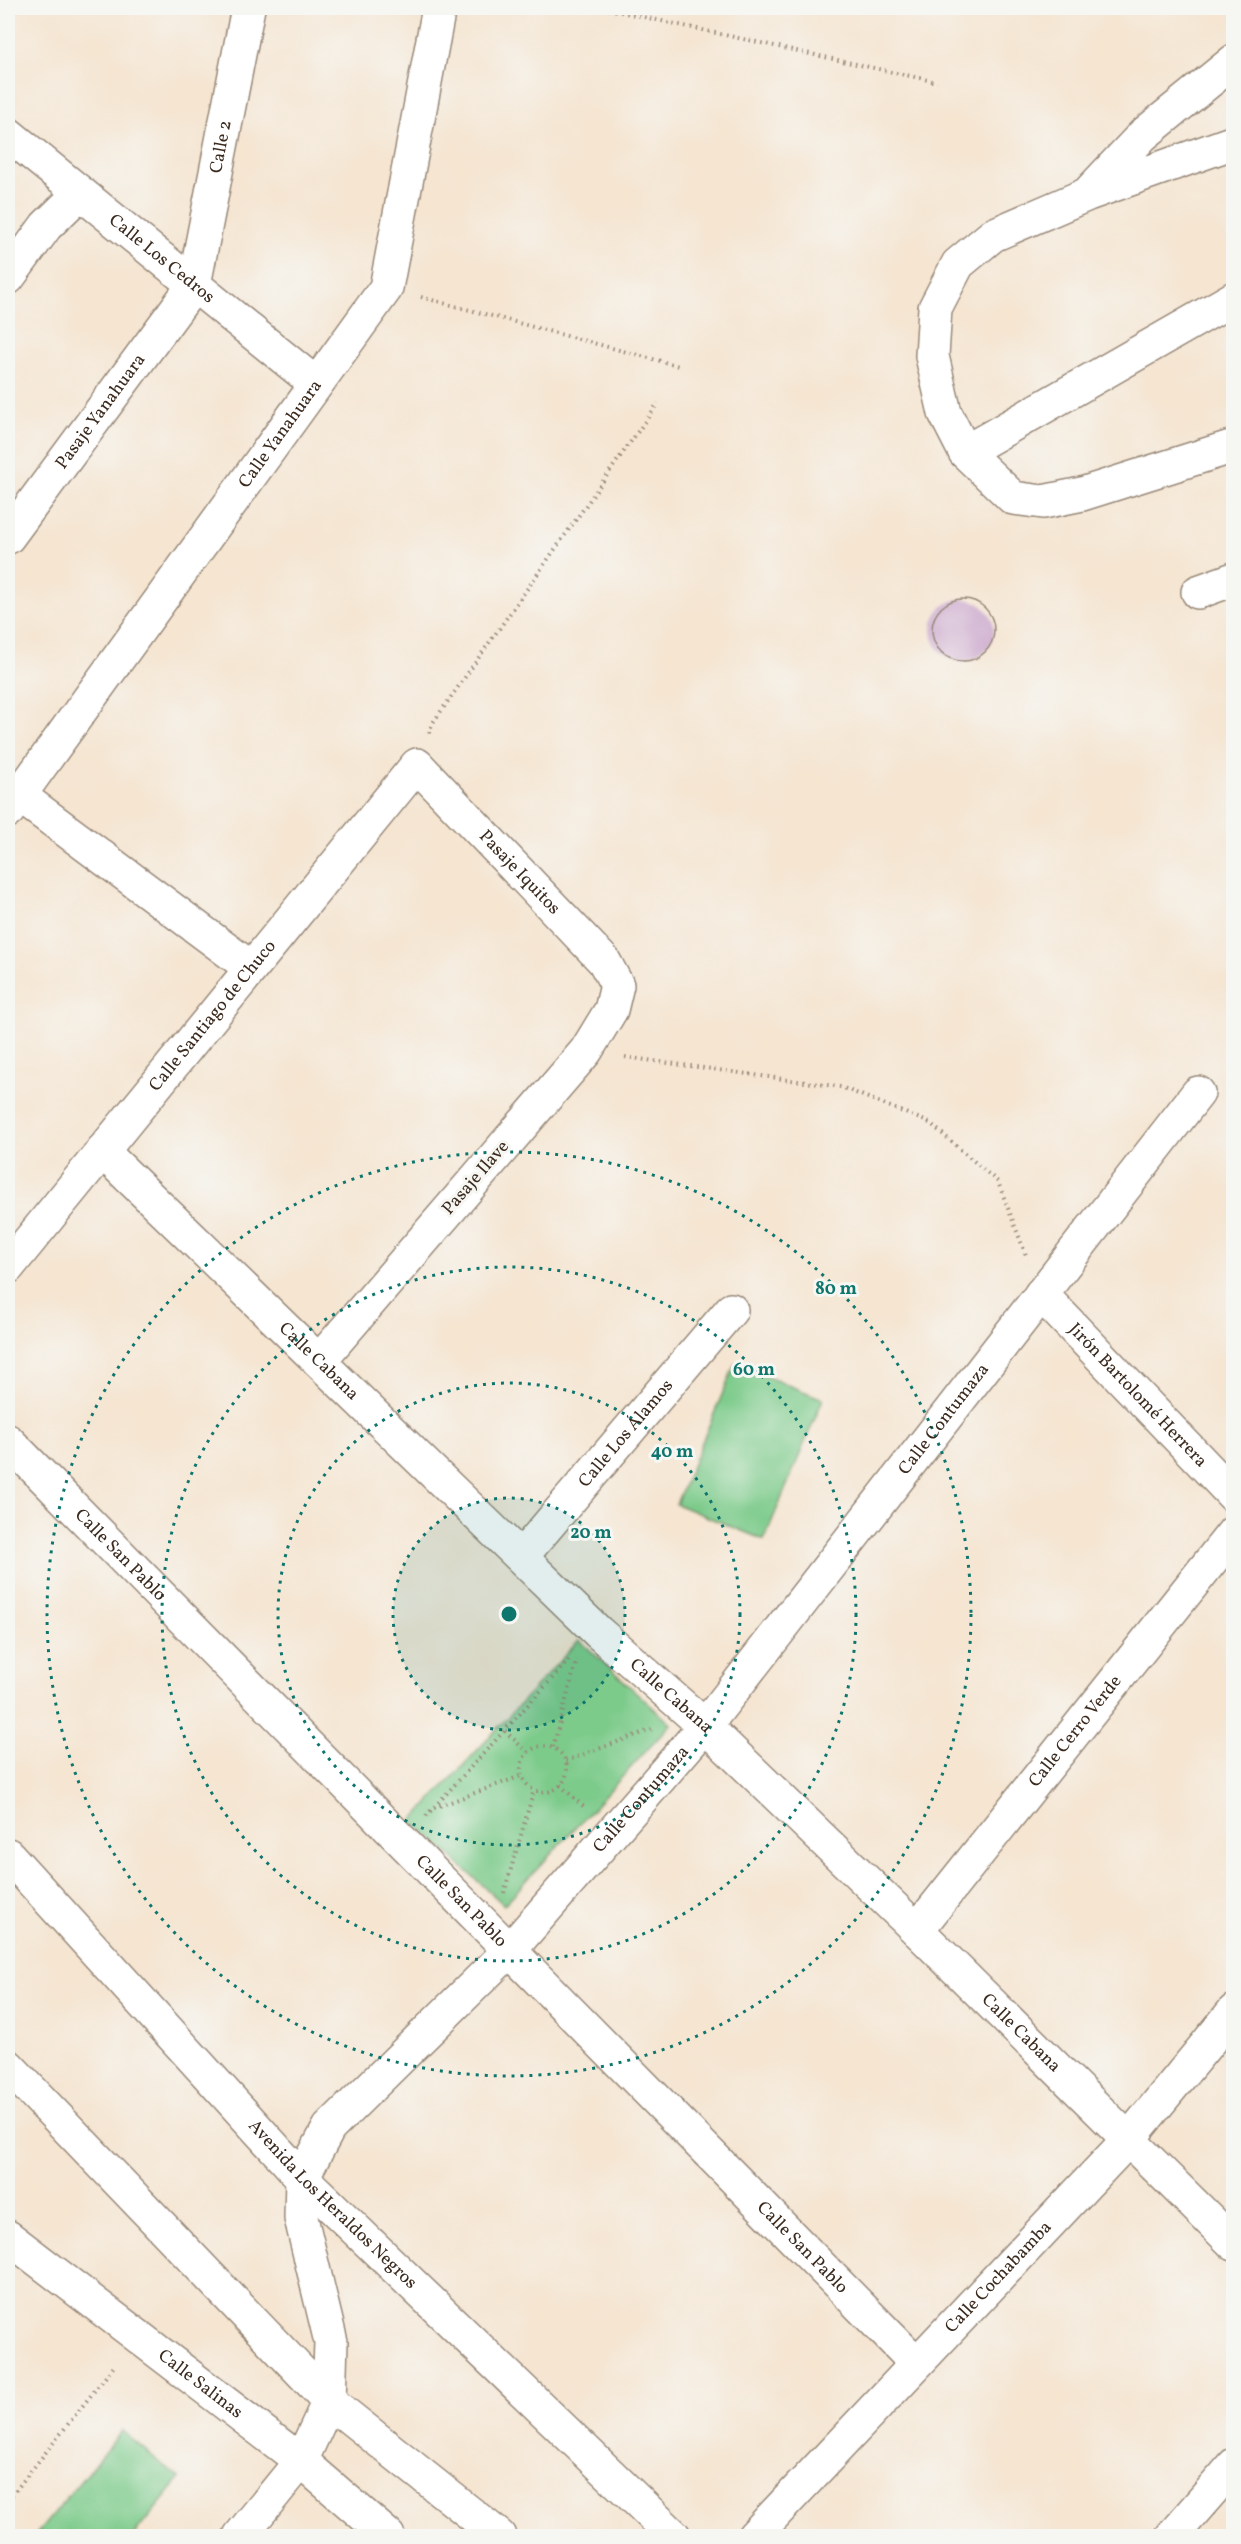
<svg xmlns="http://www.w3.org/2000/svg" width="1241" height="2544" font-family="Vollkorn,serif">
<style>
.green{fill:#7dcb8b;stroke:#5c7a54;stroke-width:1.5}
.building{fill:#caa6cc}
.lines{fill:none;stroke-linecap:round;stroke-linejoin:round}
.minor-casing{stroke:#988878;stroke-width:36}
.path{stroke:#988878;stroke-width:4;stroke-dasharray:1.5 4.5;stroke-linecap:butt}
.minor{stroke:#fff;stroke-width:33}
.ring{fill:none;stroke:#0f766e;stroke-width:3;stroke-dasharray:3 6}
.labels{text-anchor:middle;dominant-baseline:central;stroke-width:6;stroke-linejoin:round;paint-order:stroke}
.street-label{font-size:18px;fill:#3b2a1e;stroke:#f6f6f2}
.centre{fill:#0f766e;stroke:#f6f6f2;stroke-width:3}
.ring-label{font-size:18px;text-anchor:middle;font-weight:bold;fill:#0f766e;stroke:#f6f6f2;stroke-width:6;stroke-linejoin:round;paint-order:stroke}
</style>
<rect width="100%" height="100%" fill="#f6f6f2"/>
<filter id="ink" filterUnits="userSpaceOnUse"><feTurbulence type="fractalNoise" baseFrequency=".0167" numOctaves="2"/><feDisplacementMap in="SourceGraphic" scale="12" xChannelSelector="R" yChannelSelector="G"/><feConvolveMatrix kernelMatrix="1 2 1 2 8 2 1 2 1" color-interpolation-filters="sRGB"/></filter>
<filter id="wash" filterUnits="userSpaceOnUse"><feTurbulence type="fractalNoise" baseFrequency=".008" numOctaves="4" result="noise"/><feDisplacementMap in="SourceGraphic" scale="24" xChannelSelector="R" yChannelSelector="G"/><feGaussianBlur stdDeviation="1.35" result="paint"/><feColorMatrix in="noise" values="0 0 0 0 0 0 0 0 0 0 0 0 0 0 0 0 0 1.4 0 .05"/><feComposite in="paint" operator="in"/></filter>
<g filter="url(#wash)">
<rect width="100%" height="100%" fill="#f5e5d1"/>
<g class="green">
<polygon points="735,1364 823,1399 764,1540 676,1504"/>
<polygon points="579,1640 671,1724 504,1905 412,1821"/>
<polygon points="122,2431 180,2479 133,2536 35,2536"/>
</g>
<g id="blocks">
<circle class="building" cx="963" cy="630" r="31"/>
</g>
</g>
<g filter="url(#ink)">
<use href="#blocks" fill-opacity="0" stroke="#988878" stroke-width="1.5"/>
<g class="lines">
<g class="minor-casing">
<g id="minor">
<path id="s1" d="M 8,134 L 316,384"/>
<polyline points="1234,142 1088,194 993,235 958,264 935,308 932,356 945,413 965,452 1013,498 1043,502 1082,494 1234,446"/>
<polyline points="1091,190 1143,135 1234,61"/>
<polyline points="8,278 46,226 80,193"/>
<polyline points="965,452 1234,298"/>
<path id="s2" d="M 8,537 L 194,285 L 248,8"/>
<polyline points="1198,592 1234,579"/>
<polyline points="8,787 251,968"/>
<path id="s3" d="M 8,811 L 386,288 L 439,8"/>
<path id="s4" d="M 102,1151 L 598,1632 L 705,1726 L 917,1930 L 1234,2244"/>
<path id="s5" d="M 8,1267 L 417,765 L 604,961 L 617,985 L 611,1010 L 586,1051 L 319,1361"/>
<path id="s6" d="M 1041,1294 L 1234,1496"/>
<path id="s7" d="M 8,1441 L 916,2363"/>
<path id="s8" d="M 521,1557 L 731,1310"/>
<path id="s9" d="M 8,1855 L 302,2178 L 674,2536"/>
<path id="s10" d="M 917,1930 L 1234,1532"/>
<polyline points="8,2066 329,2401 499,2536"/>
<path id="s11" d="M 8,2237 L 301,2461 L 388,2536"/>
<path id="s12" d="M 240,2536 L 301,2461 L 329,2401 L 331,2342 L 301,2218 L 302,2178 L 329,2128 L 511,1949 L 705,1726 L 1198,1093"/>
<path id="s13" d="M 754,2536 L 1128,2140 L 1234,2011"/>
<polyline points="1172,2536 1234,2465"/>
</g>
</g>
<g class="path">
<polyline points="603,8 937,82"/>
<polyline points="421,297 679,366"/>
<polyline points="429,733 432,724 658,403"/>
<polyline points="625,1057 841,1087 930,1123 998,1182 1026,1255"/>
<polyline points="505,1731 527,1752"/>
<circle cx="544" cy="1769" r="23"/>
<polyline points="553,1747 577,1660"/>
<polyline points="566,1761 652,1729"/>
<polyline points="560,1785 586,1809"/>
<polyline points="434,1808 521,1776"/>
<polyline points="426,1816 571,1658"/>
<polyline points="504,1893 534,1790"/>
<polyline points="8,2500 115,2365"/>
</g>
<use href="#minor" class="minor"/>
</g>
</g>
<circle cx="509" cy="1614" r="116" fill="#0f766e" fill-opacity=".12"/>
<g class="ring">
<circle cx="509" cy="1614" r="116"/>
<circle cx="509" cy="1614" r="231"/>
<circle cx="509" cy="1614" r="347"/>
<circle cx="509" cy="1614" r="462"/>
</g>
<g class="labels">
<g class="street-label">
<text stroke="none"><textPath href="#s2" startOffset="454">Calle 2</textPath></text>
<text stroke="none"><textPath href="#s1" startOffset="198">Calle Los Cedros</textPath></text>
<text stroke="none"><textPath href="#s2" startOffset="156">Pasaje Yanahuara</textPath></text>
<text stroke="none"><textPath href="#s3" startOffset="465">Calle Yanahuara</textPath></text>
<text stroke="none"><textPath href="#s5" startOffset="796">Pasaje Iquitos</textPath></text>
<text stroke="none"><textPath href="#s5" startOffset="324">Calle Santiago de Chuco</textPath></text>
<text transform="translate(476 1178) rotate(-49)">Pasaje Ilave</text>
<text stroke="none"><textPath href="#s4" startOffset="302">Calle Cabana</textPath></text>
<text stroke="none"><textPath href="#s6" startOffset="140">Jirón Bartolomé Herrera</textPath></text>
<text stroke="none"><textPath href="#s12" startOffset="1386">Calle Contumaza</textPath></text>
<text stroke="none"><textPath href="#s8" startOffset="162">Calle Los Álamos</textPath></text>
<text stroke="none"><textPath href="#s7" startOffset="160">Calle San Pablo</textPath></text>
<text stroke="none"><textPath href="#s4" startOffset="788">Calle Cabana</textPath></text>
<text stroke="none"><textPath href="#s10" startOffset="254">Calle Cerro Verde</textPath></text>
<text stroke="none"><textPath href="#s12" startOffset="900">Calle Contumaza</textPath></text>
<text stroke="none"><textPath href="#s7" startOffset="646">Calle San Pablo</textPath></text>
<text stroke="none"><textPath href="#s4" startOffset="1274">Calle Cabana</textPath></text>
<text stroke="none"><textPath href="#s9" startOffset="477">Avenida Los Heraldos Negros</textPath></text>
<text stroke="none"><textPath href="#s7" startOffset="1132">Calle San Pablo</textPath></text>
<text stroke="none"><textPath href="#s13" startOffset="356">Calle Cochabamba</textPath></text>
<text stroke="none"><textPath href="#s11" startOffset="242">Calle Salinas</textPath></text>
</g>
</g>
<circle cx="509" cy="1614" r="9" class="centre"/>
<g class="ring-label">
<text x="836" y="1294">80 m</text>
<text x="754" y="1375">60 m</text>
<text x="672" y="1457">40 m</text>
<text x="591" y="1538">20 m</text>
</g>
<rect width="1241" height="2544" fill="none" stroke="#f6f6f2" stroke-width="30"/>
</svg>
